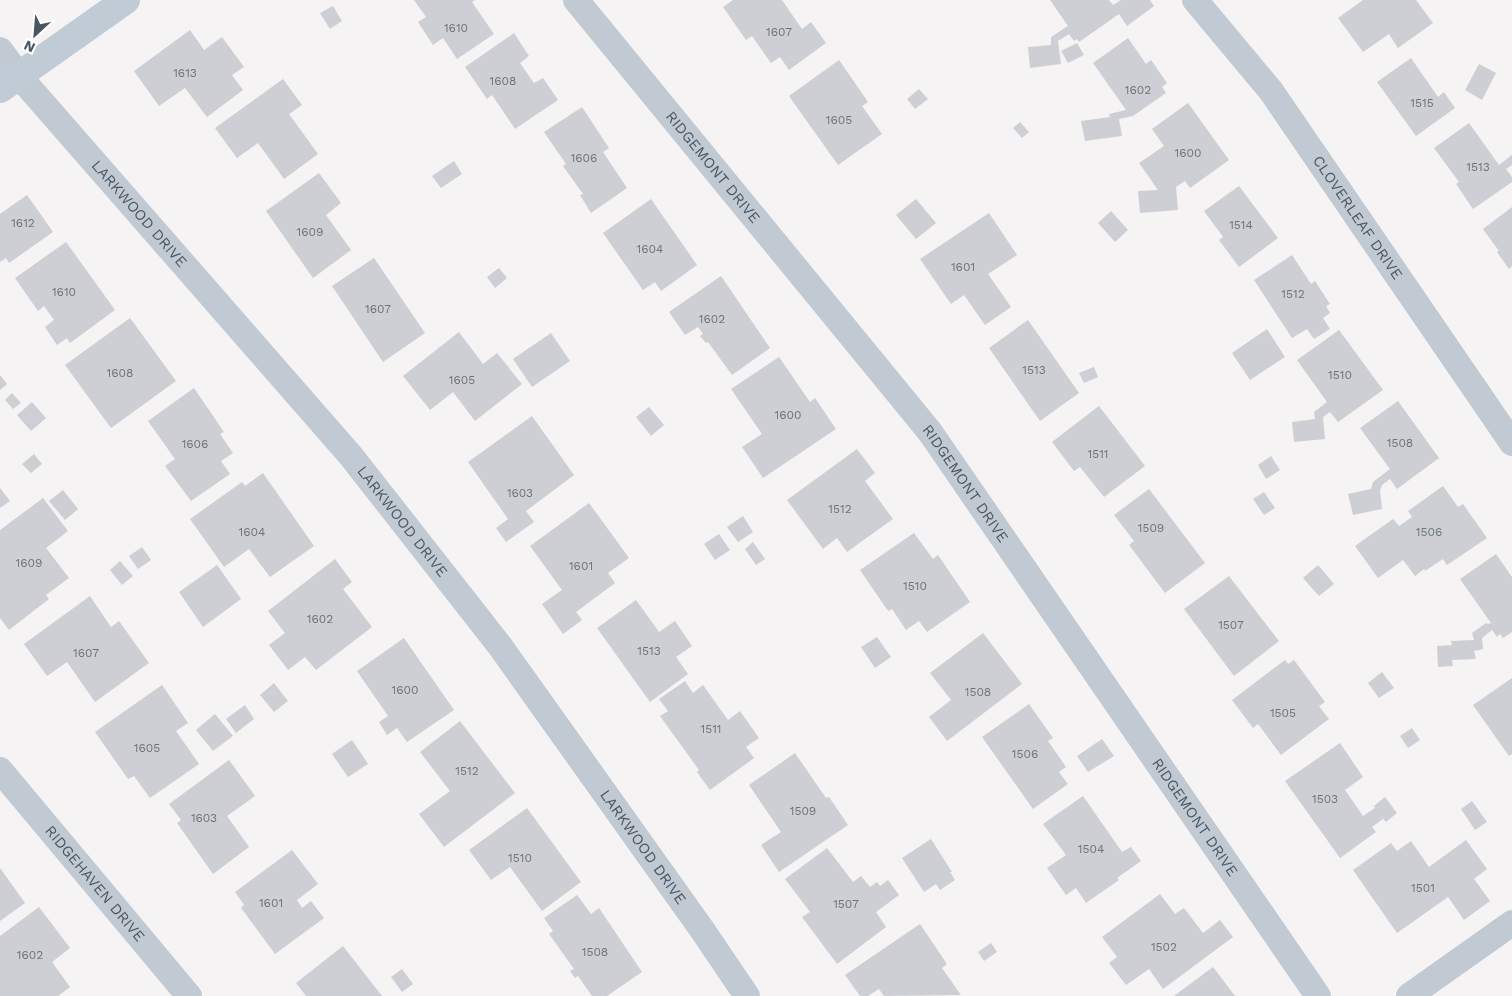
<svg xmlns="http://www.w3.org/2000/svg" width="1512" height="996" font-family="'Work Sans',sans-serif">
<style>
.building{fill:#cdcfd5}
.lines{fill:none;stroke-linecap:round;stroke-linejoin:round}
.street{stroke:#c1cad2;stroke-width:26}
.secondary{stroke:#c1cbd6;stroke-width:28}
.labels{text-anchor:middle;dominant-baseline:central;stroke-width:5;stroke-linejoin:round;paint-order:stroke}
.number-label{font-size:12px;fill:#6b747e}
.street-label{font-size:15px;fill:#4a5661;stroke:#fff}
</style>
<rect width="100%" height="100%" fill="#f5f3f3"/>
<g class="building">
<polygon points="414,0 475,0 472,2 494,34 457,59 443,38 433,45 418,22 426,17"/>
<polygon points="733,0 782,0 802,29 811,22 826,43 789,70 780,57 771,63 752,36 746,40 723,7"/>
<polygon points="1050,0 1109,0 1113,5 1121,0 1150,0 1154,6 1127,26 1119,14 1079,42 1077,39 1074,41 1069,34 1058,41 1061,64 1030,68 1028,47 1051,45 1051,37 1068,26"/>
<polygon points="1363,0 1416,0 1433,23 1398,48 1389,34 1363,52 1338,18"/>
<polygon points="333,6 342,21 330,29 320,13"/>
<polygon points="190,30 204,50 222,37 244,67 232,75 243,90 207,117 185,88 159,106 134,71"/>
<polygon points="514,33 529,56 520,63 534,83 543,78 558,100 515,129 492,95 487,99 465,67"/>
<polygon points="1128,38 1146,64 1151,60 1167,83 1162,87 1166,93 1133,116 1119,119 1122,136 1085,141 1081,121 1110,117 1109,114 1126,110 1093,63"/>
<polygon points="1077,43 1084,55 1068,63 1061,51"/>
<polygon points="1411,58 1438,97 1444,92 1455,108 1416,136 1377,82"/>
<polygon points="839,60 868,102 862,106 882,134 838,165 789,96"/>
<polygon points="1479,64 1496,73 1482,100 1465,90"/>
<polygon points="283,79 302,105 289,114 318,154 284,179 258,143 237,158 215,128"/>
<polygon points="919,89 928,99 915,109 907,99"/>
<polygon points="1188,103 1229,160 1190,188 1185,181 1176,187 1178,210 1140,213 1138,191 1158,190 1139,163 1164,146 1152,129"/>
<polygon points="582,107 609,148 603,152 627,188 591,213 580,195 583,194 563,166 566,164 544,132"/>
<polygon points="1020,122 1029,132 1022,138 1013,128"/>
<polygon points="1469,123 1499,165 1512,155 1512,165 1506,169 1512,177 1512,182 1473,209 1456,184 1459,182 1434,148"/>
<polygon points="454,161 462,174 441,188 432,176"/>
<polygon points="319,173 341,203 326,215 351,250 313,278 266,211"/>
<polygon points="1239,186 1278,238 1239,267 1219,240 1223,237 1204,211"/>
<polygon points="27,195 53,232 9,263 6,258 0,262 0,214"/>
<polygon points="651,199 697,265 661,291 655,282 643,290 603,233"/>
<polygon points="916,199 936,223 916,239 896,215"/>
<polygon points="1512,207 1512,266 1509,269 1497,252 1499,251 1483,229"/>
<polygon points="1111,211 1128,230 1115,242 1098,223"/>
<polygon points="989,213 1017,255 988,274 1011,307 985,325 964,295 951,304 920,259"/>
<polygon points="66,242 115,310 70,343 67,338 57,345 45,327 54,320 44,306 38,311 15,278"/>
<polygon points="1292,255 1311,284 1315,281 1330,304 1326,306 1330,313 1323,318 1330,329 1314,339 1307,329 1292,338 1254,280"/>
<polygon points="374,258 425,333 383,362 332,286"/>
<polygon points="499,268 507,278 495,288 487,277"/>
<polygon points="721,276 770,348 732,375 708,342 706,343 700,336 703,334 698,327 685,335 669,312"/>
<polygon points="130,318 176,381 111,428 65,365"/>
<polygon points="1028,320 1079,393 1040,421 989,348"/>
<polygon points="1267,329 1285,357 1250,380 1232,353"/>
<polygon points="1339,330 1383,390 1338,422 1330,412 1323,417 1325,439 1294,442 1292,422 1315,419 1314,412 1327,402 1297,360"/>
<polygon points="459,332 483,364 497,353 522,384 475,421 453,392 430,410 403,376"/>
<polygon points="551,333 570,361 532,387 513,359"/>
<polygon points="779,357 810,402 815,398 836,429 763,478 742,447 762,434 731,389"/>
<polygon points="1094,367 1098,377 1084,383 1079,373"/>
<polygon points="0,375 7,384 0,390"/>
<polygon points="194,388 224,432 220,434 233,453 221,461 230,474 191,501 165,466 175,459 148,421"/>
<polygon points="12,393 21,403 13,409 5,400"/>
<polygon points="1398,401 1439,458 1397,489 1390,479 1382,485 1380,491 1382,509 1353,515 1348,494 1371,489 1373,482 1390,469 1360,428"/>
<polygon points="32,402 46,418 31,431 17,415"/>
<polygon points="1099,406 1145,466 1104,497 1080,467 1074,471 1052,442"/>
<polygon points="649,407 664,425 651,436 636,417"/>
<polygon points="532,416 574,475 526,511 534,522 506,542 496,528 508,519 468,462"/>
<polygon points="857,449 875,473 865,481 893,519 847,552 837,538 823,549 787,500"/>
<polygon points="34,454 42,464 31,473 22,464"/>
<polygon points="1271,456 1280,470 1266,479 1258,465"/>
<polygon points="263,473 314,546 270,577 249,549 224,567 190,519 242,482 245,486"/>
<polygon points="1443,486 1458,507 1463,504 1487,538 1447,565 1443,559 1425,571 1424,569 1415,576 1403,560 1378,578 1355,546 1393,519 1399,526 1412,517 1408,511"/>
<polygon points="0,488 10,501 0,508"/>
<polygon points="1149,489 1205,563 1165,593 1129,545 1134,541 1114,515"/>
<polygon points="63,490 78,509 65,520 49,501"/>
<polygon points="1264,492 1275,508 1264,515 1253,499"/>
<polygon points="43,498 68,531 46,548 69,578 46,595 49,599 9,630 0,618 0,530"/>
<polygon points="589,503 629,558 608,573 615,583 576,612 582,620 563,634 542,604 562,590 530,546"/>
<polygon points="743,516 753,532 738,542 727,527"/>
<polygon points="914,533 933,559 938,555 970,602 927,632 919,621 906,630 892,609 889,611 886,608 860,570"/>
<polygon points="719,534 730,550 715,560 704,544"/>
<polygon points="753,542 765,559 756,565 745,549"/>
<polygon points="142,547 151,560 138,569 129,556"/>
<polygon points="1496,554 1512,577 1512,632 1503,638 1500,634 1497,637 1492,630 1482,638 1483,649 1474,651 1476,659 1452,660 1453,666 1438,667 1437,646 1452,645 1451,641 1474,640 1472,633 1486,623 1488,624 1491,623 1460,579"/>
<polygon points="335,559 352,582 343,589 372,627 316,670 305,657 288,670 269,645 285,633 268,611"/>
<polygon points="120,561 133,576 122,585 110,570"/>
<polygon points="217,565 241,599 203,627 179,592"/>
<polygon points="1318,565 1334,584 1319,596 1303,578"/>
<polygon points="1229,576 1279,641 1234,676 1184,609"/>
<polygon points="90,596 111,627 119,621 149,663 95,702 67,662 47,676 24,644"/>
<polygon points="636,600 659,632 675,621 692,646 676,657 688,674 650,702 597,628"/>
<polygon points="983,633 1022,684 947,741 929,717 951,700 930,673"/>
<polygon points="877,637 891,657 875,668 861,647"/>
<polygon points="404,638 454,710 407,742 397,728 387,735 379,722 388,716 357,671"/>
<polygon points="1285,660 1288,664 1294,660 1325,702 1319,706 1329,719 1281,755 1258,724 1253,728 1232,700"/>
<polygon points="1382,672 1394,688 1379,698 1368,683"/>
<polygon points="1512,678 1512,754 1509,756 1473,705"/>
<polygon points="685,681 693,693 703,685 728,720 740,711 759,738 746,747 754,758 710,790 697,772 699,770 660,716 668,711 659,699"/>
<polygon points="274,683 288,701 274,712 260,695"/>
<polygon points="162,685 188,723 176,731 199,764 150,798 134,776 128,779 95,732"/>
<polygon points="1029,704 1053,738 1048,741 1066,767 1059,772 1068,784 1033,809 982,737"/>
<polygon points="245,705 254,719 236,733 226,719"/>
<polygon points="215,714 233,736 213,751 196,730"/>
<polygon points="460,721 515,793 444,847 419,814 450,791 420,752"/>
<polygon points="1412,728 1420,740 1408,748 1400,736"/>
<polygon points="1102,739 1114,756 1088,772 1077,756"/>
<polygon points="352,740 368,764 348,777 332,754"/>
<polygon points="1340,743 1363,777 1345,790 1363,816 1375,808 1374,806 1385,797 1397,813 1386,822 1379,814 1383,819 1372,827 1376,832 1340,858 1285,781"/>
<polygon points="795,753 826,798 829,797 848,825 779,872 761,845 781,832 749,785"/>
<polygon points="229,760 255,796 227,816 249,847 213,874 177,823 181,820 169,804"/>
<polygon points="1083,796 1122,852 1131,847 1141,861 1117,878 1119,880 1086,903 1076,888 1066,895 1047,868 1066,855 1043,824"/>
<polygon points="1472,801 1487,822 1475,830 1461,809"/>
<polygon points="527,808 581,882 542,911 510,867 491,880 469,850"/>
<polygon points="931,839 952,872 950,872 955,880 940,890 936,884 924,892 902,858"/>
<polygon points="1466,840 1487,869 1474,879 1490,901 1464,920 1448,897 1397,933 1353,870 1391,843 1397,851 1411,841 1429,867"/>
<polygon points="827,848 853,882 861,876 870,887 877,882 880,886 888,880 899,895 876,912 886,927 837,964 802,917 810,912 785,879"/>
<polygon points="292,850 318,884 297,900 302,908 311,901 324,918 275,954 241,908 244,905 235,892"/>
<polygon points="0,868 25,903 0,921"/>
<polygon points="1160,894 1175,914 1184,908 1203,933 1220,920 1233,937 1163,989 1149,969 1126,985 1109,963 1117,957 1102,937"/>
<polygon points="577,895 591,914 599,908 642,972 607,996 592,996 578,976 575,978 570,971 574,969 549,934 553,931 544,918"/>
<polygon points="39,907 70,948 52,962 70,987 58,996 0,996 0,936"/>
<polygon points="920,924 947,964 942,968 961,995 884,996 879,989 868,996 860,996 845,975"/>
<polygon points="991,943 997,952 984,961 978,952"/>
<polygon points="343,946 382,996 306,996 296,983"/>
<polygon points="1213,967 1235,996 1174,996"/>
<polygon points="402,969 413,984 402,992 391,977"/>
</g>
<g class="lines">
<g class="street">
<path id="s1" d="M 576,0 L 930,432 L 1318,996"/>
<path id="s2" d="M 1195,0 L 1271,91 L 1512,443"/>
<path id="s3" d="M 0,50 L 19,76 L 351,456 L 500,646 L 703,931 L 747,996"/>
<path id="s4" d="M 0,770 L 189,996"/>
<polyline points="1409,996 1512,923"/>
</g>
<polyline class="secondary" points="0,89 126,0"/>
</g>
<g class="labels">
<g class="number-label">
<text x="456" y="28">1610</text>
<text x="779" y="32">1607</text>
<text x="185" y="73">1613</text>
<text x="503" y="81">1608</text>
<text x="1138" y="90">1602</text>
<text x="1422" y="103">1515</text>
<text x="839" y="120">1605</text>
<text x="1188" y="153">1600</text>
<text x="584" y="158">1606</text>
<text x="1478" y="167">1513</text>
<text x="23" y="223">1612</text>
<text x="1241" y="225">1514</text>
<text x="310" y="232">1609</text>
<text x="650" y="249">1604</text>
<text x="963" y="267">1601</text>
<text x="64" y="292">1610</text>
<text x="1293" y="294">1512</text>
<text x="378" y="309">1607</text>
<text x="712" y="319">1602</text>
<text x="1034" y="370">1513</text>
<text x="120" y="373">1608</text>
<text x="1340" y="375">1510</text>
<text x="462" y="380">1605</text>
<text x="788" y="415">1600</text>
<text x="1400" y="443">1508</text>
<text x="195" y="444">1606</text>
<text x="1098" y="454">1511</text>
<text x="520" y="493">1603</text>
<text x="840" y="509">1512</text>
<text x="1151" y="528">1509</text>
<text x="252" y="532">1604</text>
<text x="1429" y="532">1506</text>
<text x="29" y="563">1609</text>
<text x="581" y="566">1601</text>
<text x="915" y="586">1510</text>
<text x="320" y="619">1602</text>
<text x="1231" y="625">1507</text>
<text x="649" y="651">1513</text>
<text x="86" y="653">1607</text>
<text x="405" y="690">1600</text>
<text x="978" y="692">1508</text>
<text x="1283" y="713">1505</text>
<text x="711" y="729">1511</text>
<text x="147" y="748">1605</text>
<text x="1025" y="754">1506</text>
<text x="467" y="771">1512</text>
<text x="1325" y="799">1503</text>
<text x="803" y="811">1509</text>
<text x="204" y="818">1603</text>
<text x="1091" y="849">1504</text>
<text x="520" y="858">1510</text>
<text x="1423" y="888">1501</text>
<text x="271" y="903">1601</text>
<text x="846" y="904">1507</text>
<text x="1164" y="947">1502</text>
<text x="595" y="952">1508</text>
<text x="30" y="955">1602</text>
</g>
<g class="street-label">
<text stroke="none"><textPath href="#s1" startOffset="216">RIDGEMONT DRIVE</textPath></text>
<text stroke="none"><textPath href="#s3" startOffset="215">LARKWOOD DRIVE</textPath></text>
<text stroke="none"><textPath href="#s2" startOffset="272">CLOVERLEAF DRIVE</textPath></text>
<text stroke="none"><textPath href="#s1" startOffset="621">RIDGEMONT DRIVE</textPath></text>
<text stroke="none"><textPath href="#s3" startOffset="620">LARKWOOD DRIVE</textPath></text>
<text stroke="none"><textPath href="#s1" startOffset="1026">RIDGEMONT DRIVE</textPath></text>
<text stroke="none"><textPath href="#s3" startOffset="1025">LARKWOOD DRIVE</textPath></text>
<text stroke="none"><textPath href="#s4" startOffset="148">RIDGEHAVEN DRIVE</textPath></text>
</g>
</g>
<g transform="translate(35 35) rotate(206)" stroke="#ffffff" stroke-width="4" paint-order="stroke">
<path d="M0-4L9 19L0 12L-9 19Z" fill="#4a5661"/>
<text y="-8" font-size="14" font-weight="bold" text-anchor="middle" fill="#4a5661">N</text>
</g>
</svg>
